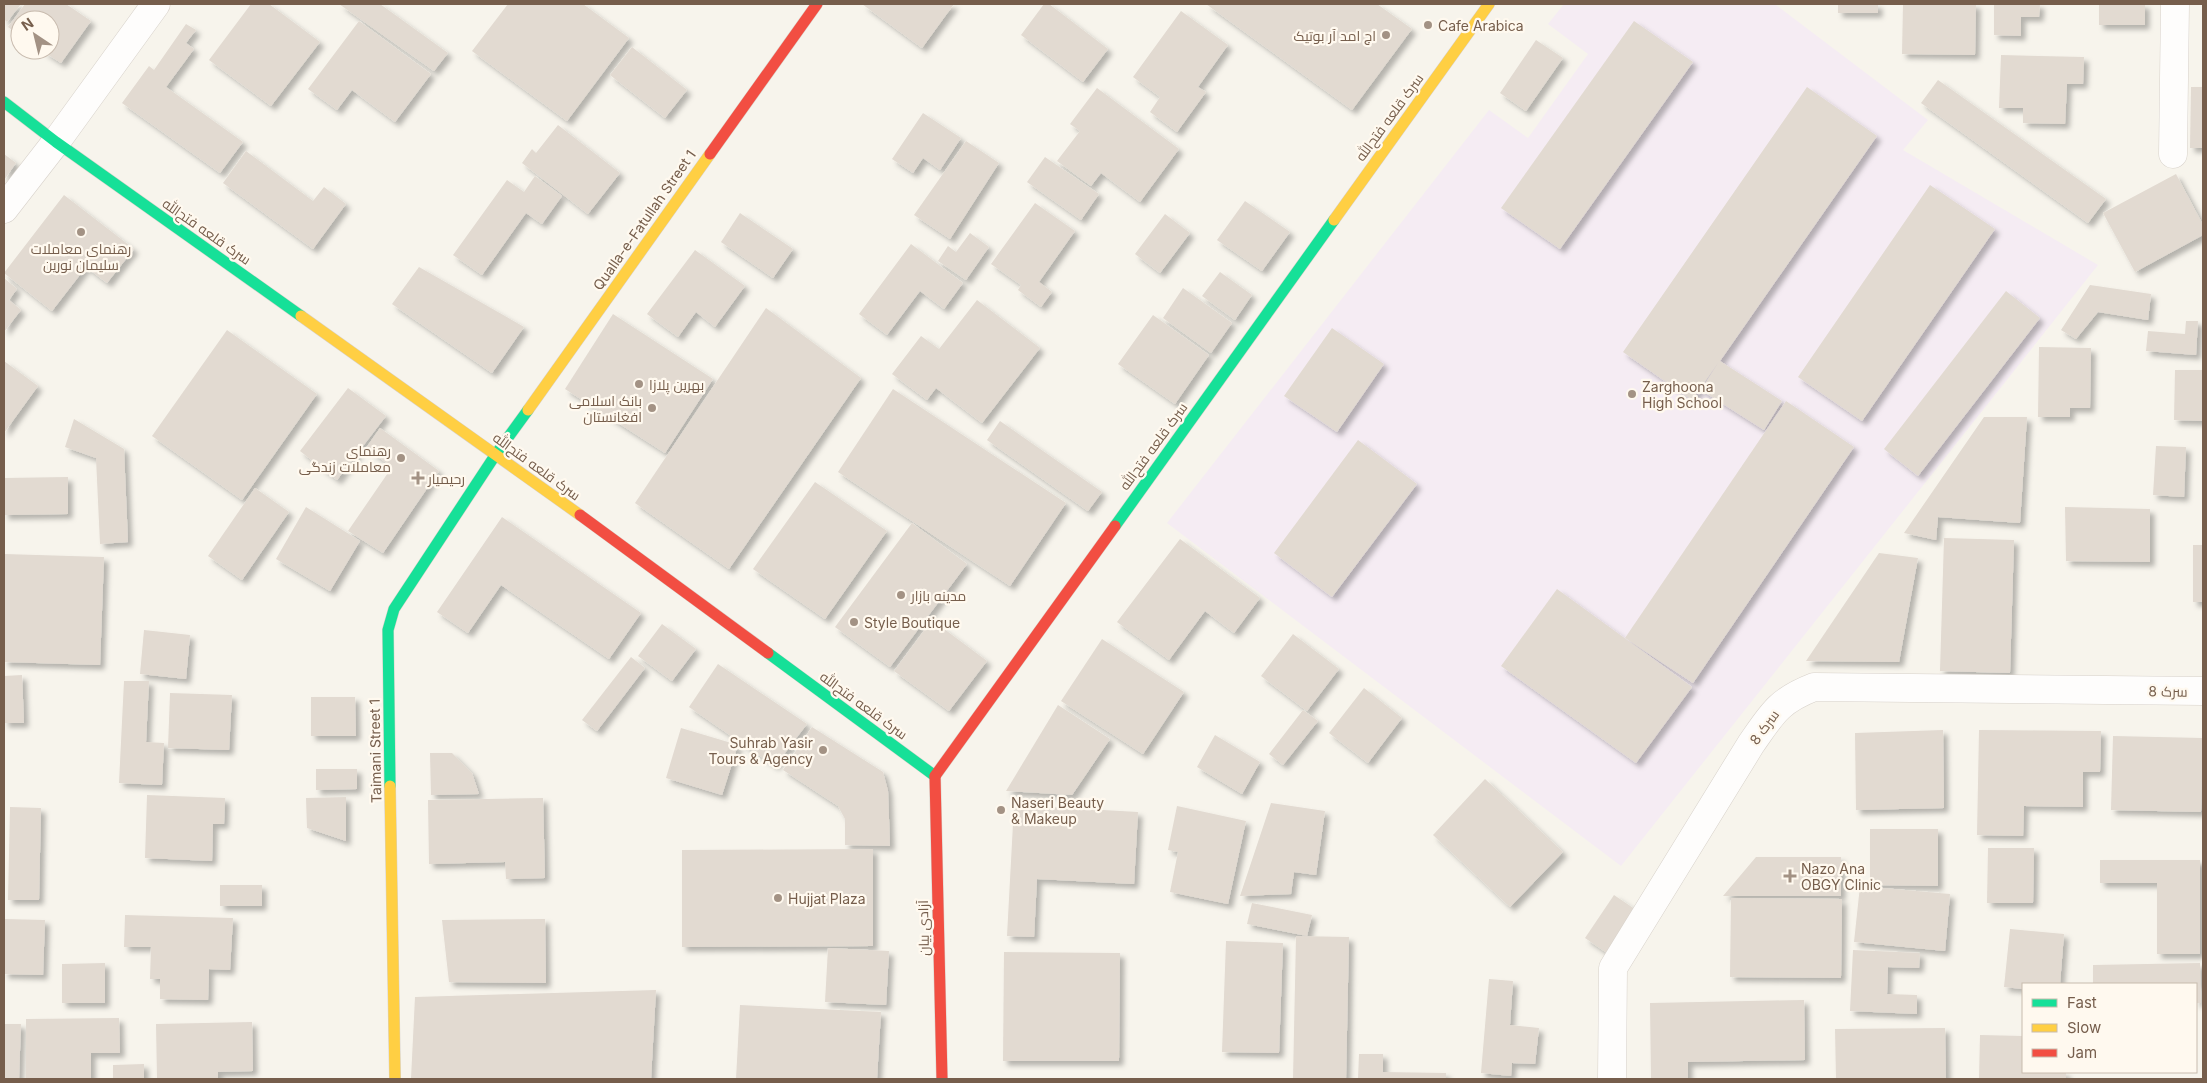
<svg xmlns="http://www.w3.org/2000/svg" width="2207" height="1083" font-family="Inter,Cairo,sans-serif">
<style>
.education{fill:#f5ecf3}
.building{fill:#e2dad1;filter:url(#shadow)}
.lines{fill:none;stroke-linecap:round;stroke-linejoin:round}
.street-casing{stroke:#d7d1ca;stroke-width:29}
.fast-casing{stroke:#d8d1ca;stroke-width:12}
.slow-casing{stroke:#d8d1ca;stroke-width:12}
.jam-casing{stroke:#d8d1ca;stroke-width:12}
.street{stroke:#fefdfc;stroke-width:28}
.fast{stroke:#16e098;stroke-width:11}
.slow{stroke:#ffcf43;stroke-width:11}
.jam{stroke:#f24e42;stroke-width:11}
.poi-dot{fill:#a39284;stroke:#fff9ef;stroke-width:2}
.labels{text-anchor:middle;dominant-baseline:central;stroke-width:4.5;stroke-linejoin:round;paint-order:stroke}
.poi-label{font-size:14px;fill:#765e4c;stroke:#fff9ef;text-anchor:start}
.street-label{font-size:14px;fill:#765e4c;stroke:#fff9ef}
</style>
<defs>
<filter id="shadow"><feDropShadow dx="4.5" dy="4.5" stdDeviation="2.5" flood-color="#0004"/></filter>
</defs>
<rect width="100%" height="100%" fill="#f7f4ec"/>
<polygon class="education" points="1564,4 1776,5 1928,120 1903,150 2098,265 1621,866 1167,523 1489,110 1528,138 1588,54 1548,24"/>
<g class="building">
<polygon points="4,4 21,4 7,22 4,19"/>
<polygon points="25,4 66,4 91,21 61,63 41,50 50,50 50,20 20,20 20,36 8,27"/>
<polygon points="251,4 269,4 320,42 271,106 209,60"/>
<polygon points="339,4 380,4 448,53 434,71"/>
<polygon points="508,4 583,4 629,38 567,121 472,51"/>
<polygon points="862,4 954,4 922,48"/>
<polygon points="1044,4 1049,4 1108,49 1083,82 1021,35"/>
<polygon points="1206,4 1377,4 1412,29 1352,110"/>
<rect x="1838" y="4" width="40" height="9"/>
<polygon points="1903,4 1976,4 1975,55 1902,54"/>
<polygon points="1994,4 2040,4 2039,17 2021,17 2021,36 1994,35"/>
<rect x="2099" y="4" width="46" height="21"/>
<polygon points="1181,11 1228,45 1198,87 1206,92 1177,132 1150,112 1160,97 1133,77"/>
<polygon points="359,21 431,74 395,122 352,90 337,110 308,89"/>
<polygon points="1634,21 1693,62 1560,249 1501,208"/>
<polygon points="186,24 196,30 186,43 194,49 166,87 243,142 220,173 122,103 149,66 154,70"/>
<polygon points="1536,40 1563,58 1526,111 1500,93"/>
<polygon points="632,47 687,90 665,118 610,75"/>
<polygon points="2001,55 2084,57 2083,84 2067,84 2065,124 2023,123 2023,108 1999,108"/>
<polygon points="1938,80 2106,199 2088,223 1921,103"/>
<polygon points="1807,87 1877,136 1720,361 1782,401 1764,430 1701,390 1718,363 1692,400 1623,352"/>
<polygon points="2191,87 2203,87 2203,148 2190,148"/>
<polygon points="1097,88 1179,149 1140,202 1101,173 1091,186 1057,161 1080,131 1070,124"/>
<polygon points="923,113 961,138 940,170 923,158 913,173 892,159"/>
<polygon points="558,125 620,173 588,214 522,163 532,149 536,153"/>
<polygon points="966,141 999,163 950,239 914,215"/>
<polygon points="246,151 313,201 324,187 346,204 313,249 223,183"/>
<polygon points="4,154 16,163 4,180"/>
<polygon points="1045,157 1099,194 1081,220 1027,182"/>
<polygon points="2176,174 2203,225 2203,235 2135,272 2103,213"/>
<polygon points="535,176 562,196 542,224 526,213 482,275 453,255 507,180 524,192"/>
<polygon points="1930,185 1995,229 1862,421 1798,377"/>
<polygon points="64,195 134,249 107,283 86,267 52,311 4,273"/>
<polygon points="1245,201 1290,232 1262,271 1217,240"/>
<polygon points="1035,203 1075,231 1039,282 1052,292 1041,307 1018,290 1021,285 991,264"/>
<polygon points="740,213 793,249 773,278 721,242"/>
<polygon points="1165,214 1190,233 1160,273 1135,254"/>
<polygon points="970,233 989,247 966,280 938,261 948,246 956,252"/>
<polygon points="911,244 963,283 944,309 920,291 887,335 859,314"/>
<polygon points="695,250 745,286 715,327 696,312 678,337 647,314"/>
<polygon points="419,267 524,327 492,373 392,304"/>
<polygon points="1220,272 1252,295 1235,320 1202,296"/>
<polygon points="4,278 17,289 9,300 21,310 4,332"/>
<polygon points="2090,285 2151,294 2148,320 2098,312 2076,339 2061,330"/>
<polygon points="1183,288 1232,323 1211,353 1163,318"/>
<polygon points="2006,291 2040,318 1918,476 1884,449"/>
<polygon points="977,300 1040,348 982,423 936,388 927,400 892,374 921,336 939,349"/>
<polygon points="766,308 861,378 729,569 635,503"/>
<polygon points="613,314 713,379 665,453 565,389"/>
<polygon points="1153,315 1209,355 1175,404 1118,364"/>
<polygon points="2186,321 2198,321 2196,355 2146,351 2148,331 2185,334"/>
<polygon points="1332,328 1384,364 1337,432 1284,396"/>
<polygon points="227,330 317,394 242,500 152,436"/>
<polygon points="2039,347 2091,348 2090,408 2070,408 2070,417 2038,417"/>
<polygon points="4,361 38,386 4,433"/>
<polygon points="2175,370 2203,370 2203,421 2174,420"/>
<polygon points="348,388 386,416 337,480 300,451"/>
<polygon points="893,389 1066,503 1010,586 838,472"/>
<polygon points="1786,401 1854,447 1693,683 1625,638"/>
<polygon points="1984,417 2027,417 2020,523 1938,517 1936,540 1904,533"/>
<polygon points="74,419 124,449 128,542 100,544 96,458 65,447"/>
<polygon points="1000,421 1102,492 1088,511 987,440"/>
<polygon points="380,428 439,471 383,553 348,531 392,467 366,448"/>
<polygon points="1358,440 1417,484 1332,597 1274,553"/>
<polygon points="2156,446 2186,447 2184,497 2153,495"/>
<polygon points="68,477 68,514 4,515 4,478"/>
<polygon points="815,482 887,531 825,619 753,569"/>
<polygon points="255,488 289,512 242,580 208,556"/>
<polygon points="306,507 360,541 330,591 276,559"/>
<polygon points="2065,507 2150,509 2150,562 2066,561"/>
<polygon points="502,517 641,613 609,659 501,585 468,633 437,612"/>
<polygon points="912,523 967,564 890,667 835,627"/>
<polygon points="1944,538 2014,540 2010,673 1940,671"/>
<polygon points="1180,539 1260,598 1234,633 1205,611 1169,660 1117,622"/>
<rect x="2193" y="545" width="10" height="57"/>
<polygon points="1879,553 1918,558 1899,662 1806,661"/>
<polygon points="4,554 104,557 100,665 4,662"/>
<polygon points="1557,589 1692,687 1636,763 1501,666"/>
<polygon points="932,620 987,661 949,711 894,671"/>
<polygon points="662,624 696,649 672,681 638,656"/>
<polygon points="144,630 190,635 186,679 140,674"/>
<polygon points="1293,634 1339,669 1307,711 1261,676"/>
<polygon points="1102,639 1184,692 1143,754 1061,701"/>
<polygon points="631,657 645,668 597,731 582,720"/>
<polygon points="718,664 807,724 775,766 689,707"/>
<polygon points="22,675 24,723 4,723 4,676"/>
<polygon points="124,681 149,681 146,742 164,743 162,785 119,783"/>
<polygon points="1364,688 1402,718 1368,763 1329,733"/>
<polygon points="170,693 232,695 229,750 168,748"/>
<polygon points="311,697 355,697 356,736 311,736"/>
<polygon points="1058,705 1110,739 1072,795 1006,791"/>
<polygon points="1303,710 1318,721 1283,765 1269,754"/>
<polygon points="812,727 883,772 888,791 890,846 845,845 845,819 838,806 783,770"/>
<polygon points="681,728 738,745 722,795 666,778"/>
<polygon points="1943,730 1944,808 1856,810 1855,733"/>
<polygon points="1979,730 2101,731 2100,772 2083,772 2083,807 2024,806 2023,836 1977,835"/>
<polygon points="1215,735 1260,762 1242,794 1197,767"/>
<polygon points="2113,736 2203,738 2201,812 2111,810"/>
<polygon points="430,753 452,753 472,773 479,794 431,795"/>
<polygon points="316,769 357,769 357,789 316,790"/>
<polygon points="1485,779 1563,852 1510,907 1433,835"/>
<polygon points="147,795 225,798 224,824 213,824 212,861 145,858"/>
<polygon points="346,797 346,841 307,828 306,798"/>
<polygon points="543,798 545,878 506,879 505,862 429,864 428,800"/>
<polygon points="1271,803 1325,811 1316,875 1294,872 1291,894 1240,896"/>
<polygon points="1014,805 1138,812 1134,884 1037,879 1034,937 1007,936"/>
<polygon points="1177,806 1246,821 1228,904 1170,892 1178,852 1168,850"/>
<polygon points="10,807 41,808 39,900 8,900"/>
<polygon points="1870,829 1938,829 1938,886 1870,885"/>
<polygon points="1988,848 2034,848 2033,903 1987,903"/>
<polygon points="873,849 873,946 682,947 682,850"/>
<polygon points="1756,857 1841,857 1841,896 1723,896"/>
<polygon points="2100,860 2200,860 2200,954 2157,954 2157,883 2100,883"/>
<rect x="220" y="885" width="42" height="21"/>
<polygon points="1860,886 1950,894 1945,951 1854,942"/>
<polygon points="1614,895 1639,912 1610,955 1585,938"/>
<polygon points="1731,898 1842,899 1841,978 1730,977"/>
<polygon points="1252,903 1312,915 1307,936 1247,924"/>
<polygon points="125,915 233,918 230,970 209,969 208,1000 160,999 160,979 150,979 151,947 124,947"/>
<polygon points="4,919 45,920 43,975 4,974"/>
<polygon points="545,919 546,983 449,982 442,920"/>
<polygon points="2010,929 2064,934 2060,984 2023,984 2023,989 2004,987"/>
<polygon points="1296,936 1349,937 1346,1079 1293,1079"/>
<polygon points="1226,941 1283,943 1279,1053 1222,1052"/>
<polygon points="828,948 889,951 886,1005 825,1002"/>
<polygon points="1853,950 1920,953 1919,968 1888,967 1887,994 1917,995 1917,1014 1850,1011"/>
<polygon points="1004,952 1120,953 1119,1061 1003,1061"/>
<polygon points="105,963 105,1003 62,1003 62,964"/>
<polygon points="2200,963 2201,1003 2196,1003 2196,984 2093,984 2093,965"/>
<polygon points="1489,979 1513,981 1510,1025 1539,1028 1535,1064 1512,1063 1511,1076 1481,1073"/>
<polygon points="656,990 651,1079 411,1079 415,997"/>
<polygon points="1804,1000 1805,1060 1688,1062 1688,1079 1651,1079 1650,1003"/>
<polygon points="740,1005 881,1012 877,1079 736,1079"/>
<polygon points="119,1018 120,1053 91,1053 91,1079 26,1079 26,1019"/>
<polygon points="252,1022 253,1071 218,1072 218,1079 157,1079 156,1024"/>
<polygon points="4,1024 21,1024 19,1079 4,1079"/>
<polygon points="1945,1028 1946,1079 1836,1079 1835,1029"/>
<polygon points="1980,1035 2023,1036 2023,1072 2066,1072 2066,1079 1979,1079"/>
<polygon points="1359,1054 1383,1054 1383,1072 1446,1073 1446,1079 1358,1079"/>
<polygon points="144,1064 144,1079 113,1079 113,1065"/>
</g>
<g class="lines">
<g class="street-casing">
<g id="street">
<polyline points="2173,154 2175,4"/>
<polyline points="4,209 56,142 156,4"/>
<path d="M 1612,1079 L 1613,968 L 1751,744 C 1772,714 1778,701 1814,687 L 2203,691"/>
</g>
</g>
<g class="fast-casing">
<g id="fast">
<polyline points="4,102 56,142 301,316"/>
<polyline points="1115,526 1334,220"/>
<polyline points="768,653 935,776"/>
<polyline points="390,786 388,630 394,609 496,454 528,410"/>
</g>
</g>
<g class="slow-casing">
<g id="slow">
<polyline points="1334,220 1489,4"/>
<polyline points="301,316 580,515"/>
<polyline points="528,410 710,154"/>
<polyline points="390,786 395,1079"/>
</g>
</g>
<g class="jam-casing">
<g id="jam">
<polyline points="710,154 817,4"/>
<polyline points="580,515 768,653"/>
<polyline points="935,776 1115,526"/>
<polyline points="935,776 942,1079"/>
</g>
</g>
<use href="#street" class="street"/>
<use href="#fast" class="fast"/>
<use href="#slow" class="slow"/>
<use href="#jam" class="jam"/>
</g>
<g class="poi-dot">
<circle cx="1428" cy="25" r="5"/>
<circle cx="1386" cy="35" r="5"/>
<circle cx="81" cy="232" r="5"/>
<circle cx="639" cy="384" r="5"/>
<circle cx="1632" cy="394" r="5"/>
<circle cx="652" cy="408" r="5"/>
<circle cx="401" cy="458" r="5"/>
<path d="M415.5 470.5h5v5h5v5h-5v5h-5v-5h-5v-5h5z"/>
<circle cx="901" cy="595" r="5"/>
<circle cx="854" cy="622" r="5"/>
<circle cx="823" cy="750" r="5"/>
<circle cx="1001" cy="810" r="5"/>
<path d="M1787.5 868.5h5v5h5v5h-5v5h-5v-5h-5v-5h5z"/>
<circle cx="778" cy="898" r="5"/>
</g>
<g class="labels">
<g class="poi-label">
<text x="1438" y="25">Cafe Arabica</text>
<text x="1376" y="35" text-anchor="end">اچ امد آر بوتیک</text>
<text x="81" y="248" text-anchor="middle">رهنمای معاملات<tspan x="81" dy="16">سلیمان نورین</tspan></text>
<text x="649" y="384">بهرین پلازا</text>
<text x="1642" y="386">Zarghoona<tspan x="1642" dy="16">High School</tspan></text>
<text x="642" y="400" text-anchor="end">بانک اسلامی<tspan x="642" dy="16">افغانستان</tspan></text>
<text x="391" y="450" text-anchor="end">رهنمای<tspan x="391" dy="16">معاملات زندگی</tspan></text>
<text x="428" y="478">رحیمیار</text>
<text x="911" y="595">مدینه بازار</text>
<text x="864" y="622">Style Boutique</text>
<text x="813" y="742" text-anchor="end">Suhrab Yasir<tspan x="813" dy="16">Tours &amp; Agency</tspan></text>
<text x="1011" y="802">Naseri Beauty<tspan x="1011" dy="16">&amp; Makeup</tspan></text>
<text x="1801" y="868">Nazo Ana<tspan x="1801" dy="16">OBGY Clinic</tspan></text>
<text x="788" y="898">Hujjat Plaza</text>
</g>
<g class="street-label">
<text transform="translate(1389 117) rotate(-54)">سرک قلعه فتح‌الله</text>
<text transform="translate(644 220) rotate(-55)">Qualla-e-Fatullah Street 1</text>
<text transform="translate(207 231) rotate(35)">سرک قلعه فتح‌الله</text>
<text transform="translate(1153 446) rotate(-54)">سرک قلعه فتح‌الله</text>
<text transform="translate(537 466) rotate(36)">سرک قلعه فتح‌الله</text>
<text transform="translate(2168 691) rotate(1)">سرک 8</text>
<text transform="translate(864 705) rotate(36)">سرک قلعه فتح‌الله</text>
<text transform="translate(1764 727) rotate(-54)">سرک 8</text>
<text transform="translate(375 751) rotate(-91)">Taimani Street 1</text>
<text transform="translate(923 928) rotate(-91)">آزادی بیان</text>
</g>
</g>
<rect width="2207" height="1083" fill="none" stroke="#765e4c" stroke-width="10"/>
<rect x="2022" y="983" width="175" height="90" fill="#fff9ef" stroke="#c8bbae"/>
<rect x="2032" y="999" width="25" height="8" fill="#16e098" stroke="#c8bbae"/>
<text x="2067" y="1008" font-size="15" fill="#765e4c">Fast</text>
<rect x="2032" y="1024" width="25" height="8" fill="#ffcf43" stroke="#c8bbae"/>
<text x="2067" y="1033" font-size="15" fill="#765e4c">Slow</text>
<rect x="2032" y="1049" width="25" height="8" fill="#f24e42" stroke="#c8bbae"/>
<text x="2067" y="1058" font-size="15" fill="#765e4c">Jam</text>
<g transform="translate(35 35) rotate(325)"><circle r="24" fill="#fff9ef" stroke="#c8bbae"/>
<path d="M0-4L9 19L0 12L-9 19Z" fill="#a39284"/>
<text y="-8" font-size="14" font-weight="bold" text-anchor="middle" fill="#765e4c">N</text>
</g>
</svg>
